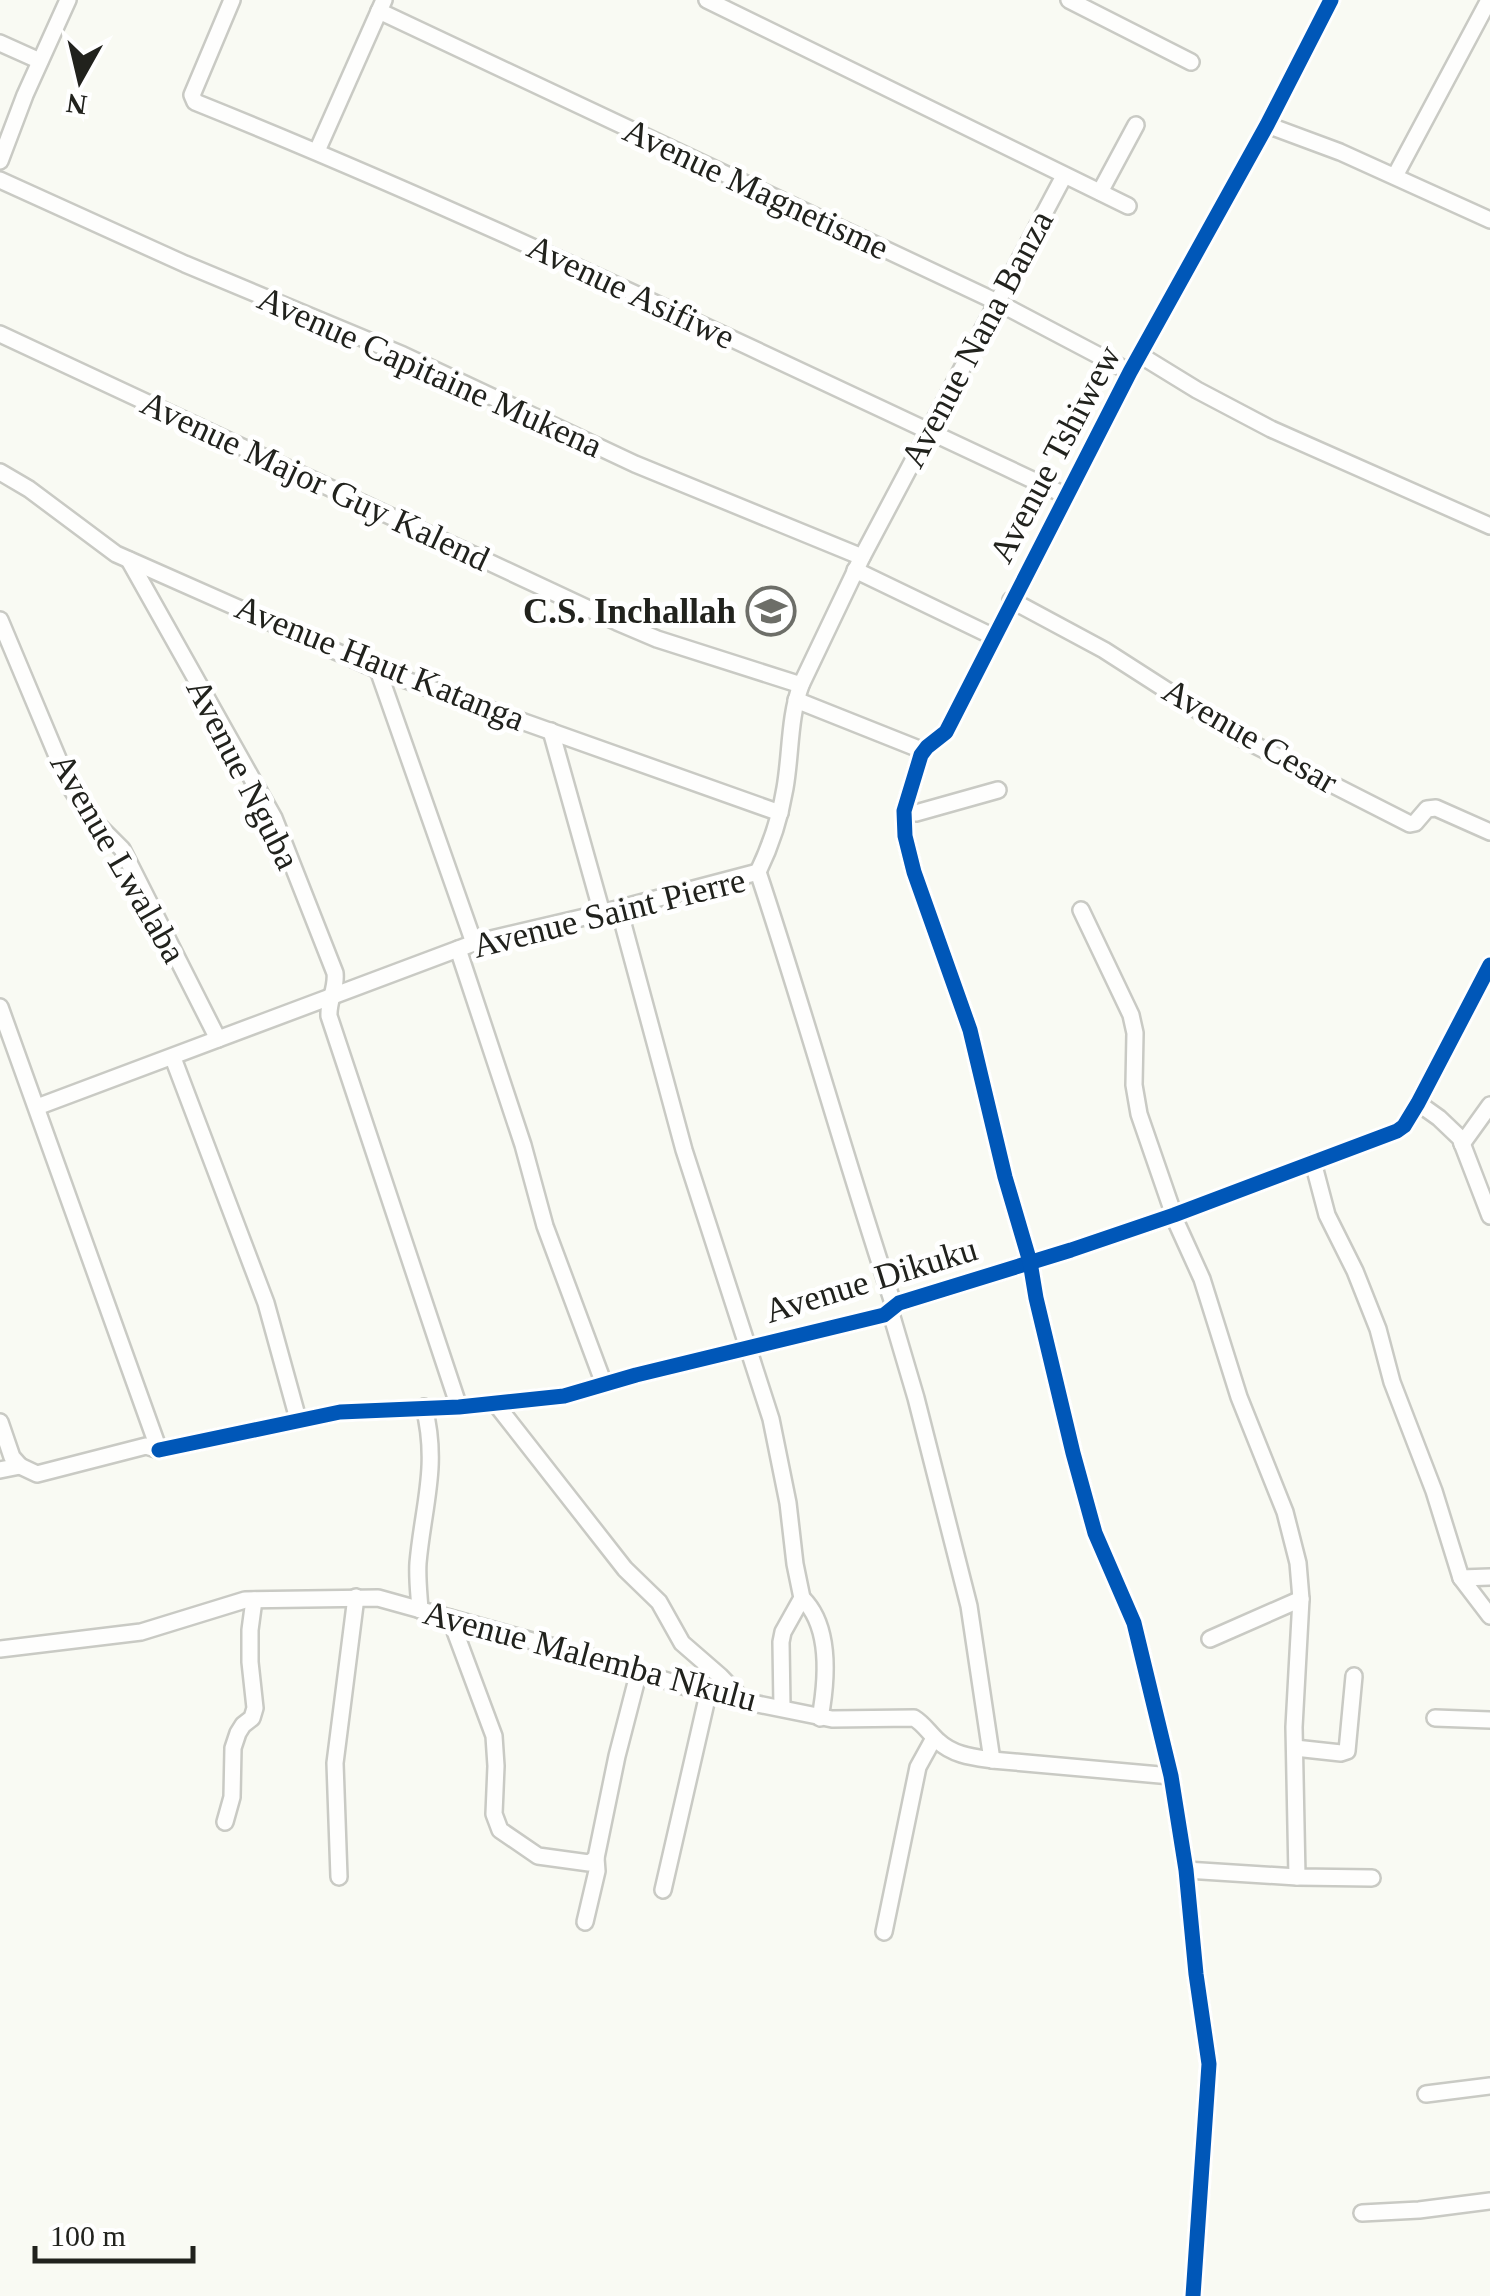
<svg xmlns="http://www.w3.org/2000/svg" width="1490" height="2296" font-family="Georgia,serif">
<style>
.lines{fill:none;stroke-linecap:round;stroke-linejoin:round}
.minor-casing{stroke:#c9cac4;stroke-width:20}
.minor{stroke:#fefefd;stroke-width:15}
.cycleway-casing{stroke:#fff;stroke-width:21}
.cycleway{stroke:#0057b8;stroke-width:15}
.labels{text-anchor:middle;dominant-baseline:central;stroke-width:10;stroke-linejoin:round;paint-order:stroke}
.street-label{font-size:35px;fill:#21221d;stroke:#fff}
.poi-label{font-size:35px;font-weight:bold;fill:#21221d;stroke:#fff;text-anchor:end}
</style>
<rect width="100%" height="100%" fill="#f9faf3"/>
<g class="lines">
<g class="minor-casing">
<g id="minor">
<path d="M 232,0 L 192,95 L 195,102 C 491,221 777,361 1067,496"/>
<polyline points="707,0 1128,206"/>
<polyline points="1069,0 1191,62"/>
<polyline points="379,11 997,302 1130,372"/>
<polyline points="0,43 40,61"/>
<polyline points="1267,125 1340,152 1490,220"/>
<polyline points="317,151 384,0"/>
<polyline points="0,161 25,95 68,0"/>
<polyline points="1395,176 1489,0"/>
<polyline points="0,180 185,264 403,355 635,464 862,557"/>
<polyline points="1100,192 1136,125"/>
<polyline points="0,334 617,622 657,639 801,685"/>
<polyline points="1140,355 1197,390 1271,429 1490,526"/>
<polyline points="0,472 29,489 116,554 378,670 780,813"/>
<path d="M 129,560 L 274,818 L 335,973 C 337,988 328,1001 329,1016 L 459,1407"/>
<polyline points="855,570 994,637"/>
<polyline points="1011,600 1104,650 1241,738 1410,824 1415,823 1427,809 1436,808 1490,832"/>
<polyline points="0,620 70,787 90,817 122,849 218,1039"/>
<polyline points="378,670 474,943"/>
<polyline points="796,700 924,751"/>
<polyline points="551,731 602,913"/>
<polyline points="904,811 916,813 998,790"/>
<path d="M 758,872 C 771,845 780,818 785,788 C 791,754 789,717 801,685 L 862,557 L 1064,176"/>
<path d="M 758,872 C 806,1016 846,1162 894,1306"/>
<polyline points="619,909 684,1150 771,1419 788,1503 795,1564 802,1598 783,1632 781,1642 782,1708"/>
<polyline points="1081,910 1131,1015 1135,1033 1134,1085 1139,1114 1177,1224 1202,1279 1239,1397 1285,1512 1298,1563 1301,1599 1294,1727 1297,1877"/>
<polyline points="458,949 523,1145 545,1226 604,1384"/>
<polyline points="0,1007 159,1450"/>
<polyline points="173,1058 266,1303 298,1419"/>
<polyline points="1418,1103 1439,1118 1460,1138 1490,1216"/>
<polyline points="37,1107 474,943 602,913 758,872"/>
<polyline points="1462,1144 1490,1105"/>
<polyline points="1313,1162 1327,1215 1355,1271 1378,1329 1392,1382 1434,1491 1461,1578 1490,1616"/>
<polyline points="890,1310 916,1398 969,1606 992,1760"/>
<polyline points="495,1403 625,1569 659,1602 682,1643 720,1676 744,1701"/>
<polyline points="0,1422 12,1457 20,1466"/>
<polyline points="159,1450 340,1412 459,1407 564,1396 636,1375 884,1315 899,1303 1071,1250 1174,1215 1397,1131 1404,1126 1418,1103 1490,965"/>
<polyline points="20,1466 37,1474 146,1446 159,1450"/>
<polyline points="0,1470 20,1466"/>
<polyline points="1461,1578 1490,1577"/>
<path d="M 802,1598 C 831,1626 827,1680 820,1718"/>
<path d="M 420,1610 C 419,1594 417,1578 418,1563 C 423,1506 439,1466 424,1407"/>
<polyline points="450,1618 494,1736 496,1766 494,1814 500,1830 538,1856 589,1863 596,1858 617,1756 639,1671"/>
<polyline points="1210,1639 1301,1599"/>
<path d="M 0,1649 L 141,1632 L 245,1600 L 378,1598 L 608,1662 L 708,1694 L 832,1719 L 914,1718 C 924,1724 929,1733 938,1741 C 953,1755 972,1757 992,1760 L 1171,1776"/>
<polyline points="1435,1718 1490,1720"/>
<polyline points="1295,1748 1341,1753 1347,1751 1354,1676"/>
<polyline points="225,1822 232,1797 233,1748 238,1733 243,1725 252,1718 255,1708 250,1662 250,1630 254,1600"/>
<polyline points="1186,1870 1297,1877 1372,1878"/>
<polyline points="339,1877 335,1763 356,1597"/>
<polyline points="663,1890 708,1694"/>
<polyline points="585,1922 597,1871 596,1858"/>
<polyline points="884,1932 918,1767 934,1738"/>
<polyline points="1426,2094 1490,2086"/>
<polyline points="1362,2213 1419,2210 1490,2201"/>
<polyline points="1193,2296 1209,2064 1196,1974 1186,1870 1171,1776 1134,1623 1095,1533 1073,1453 1036,1298 1030,1262 1005,1177 970,1030 914,872 905,836 904,811 921,755 927,747 946,732 1130,372 1267,125 1331,0"/>
</g>
</g>
<use href="#minor" class="minor"/>
<g class="cycleway-casing">
<g id="cycleway">
<polyline points="159,1450 340,1412 459,1407 564,1396 636,1375 884,1315 899,1303 1071,1250 1174,1215 1397,1131 1404,1126 1418,1103 1490,965"/>
<polyline points="1193,2296 1209,2064 1196,1974 1186,1870 1171,1776 1134,1623 1095,1533 1073,1453 1036,1298 1030,1262 1005,1177 970,1030 914,872 905,836 904,811 921,755 927,747 946,732 1130,372 1267,125 1331,0"/>
</g>
</g>
<use href="#cycleway" class="cycleway"/>
</g>
<defs>
<g id="school-ring" transform="scale(2.5)"><circle r="9.5" fill="#fff" stroke="#6d6e68" stroke-width="1.5"/><path d="M0-5L7-2L0 1L-7-2ZM-4 1L0 2.5L4 1V4Q0 6-4 4Z" fill="#6d6e68"/></g>
</defs>
<g fill-rule="evenodd">
<use href="#school-ring" x="771" y="611"/>
</g>
<g class="labels">
<g class="street-label">
<text transform="translate(756 189) rotate(25)">Avenue Magnetisme</text>
<text transform="translate(631 292) rotate(25)">Avenue Asifiwe</text>
<text transform="translate(977 339) rotate(-62)">Avenue Nana Banza</text>
<text transform="translate(430 372) rotate(24)">Avenue Capitaine Mukena</text>
<text transform="translate(1055 454) rotate(-62)">Avenue Tshiwew</text>
<text transform="translate(315 481) rotate(25)">Avenue Major Guy Kalend</text>
<text transform="translate(380 663) rotate(22)">Avenue Haut Katanga</text>
<text transform="translate(1250 736) rotate(30)">Avenue Cesar</text>
<text transform="translate(243 774) rotate(63)">Avenue Nguba</text>
<text transform="translate(118 858) rotate(60)">Avenue Lwalaba</text>
<text transform="translate(609 913) rotate(-14)">Avenue Saint Pierre</text>
<text transform="translate(871 1280) rotate(-17)">Avenue Dikuku</text>
<text transform="translate(590 1656) rotate(15)">Avenue Malemba Nkulu</text>
</g>
<g class="poi-label">
<text x="736" y="611">C.S. Inchallah</text>
</g>
</g>
<g transform="translate(80 80) rotate(188)" stroke="#ffffff" stroke-width="8" paint-order="stroke">
<path d="M0-8L18 38L0 25L-18 38Z" fill="#21221d"/>
<text y="-15" font-size="28" font-weight="bold" text-anchor="middle" fill="#21221d">N</text>
</g>
<path d="M35 2246v15h158v-15" fill="none" stroke="#21221d" stroke-width="5"/>
<text x="50" y="2246" font-size="30" fill="#21221d" stroke="#ffffff" stroke-width="8" paint-order="stroke">100 m</text>
</svg>
